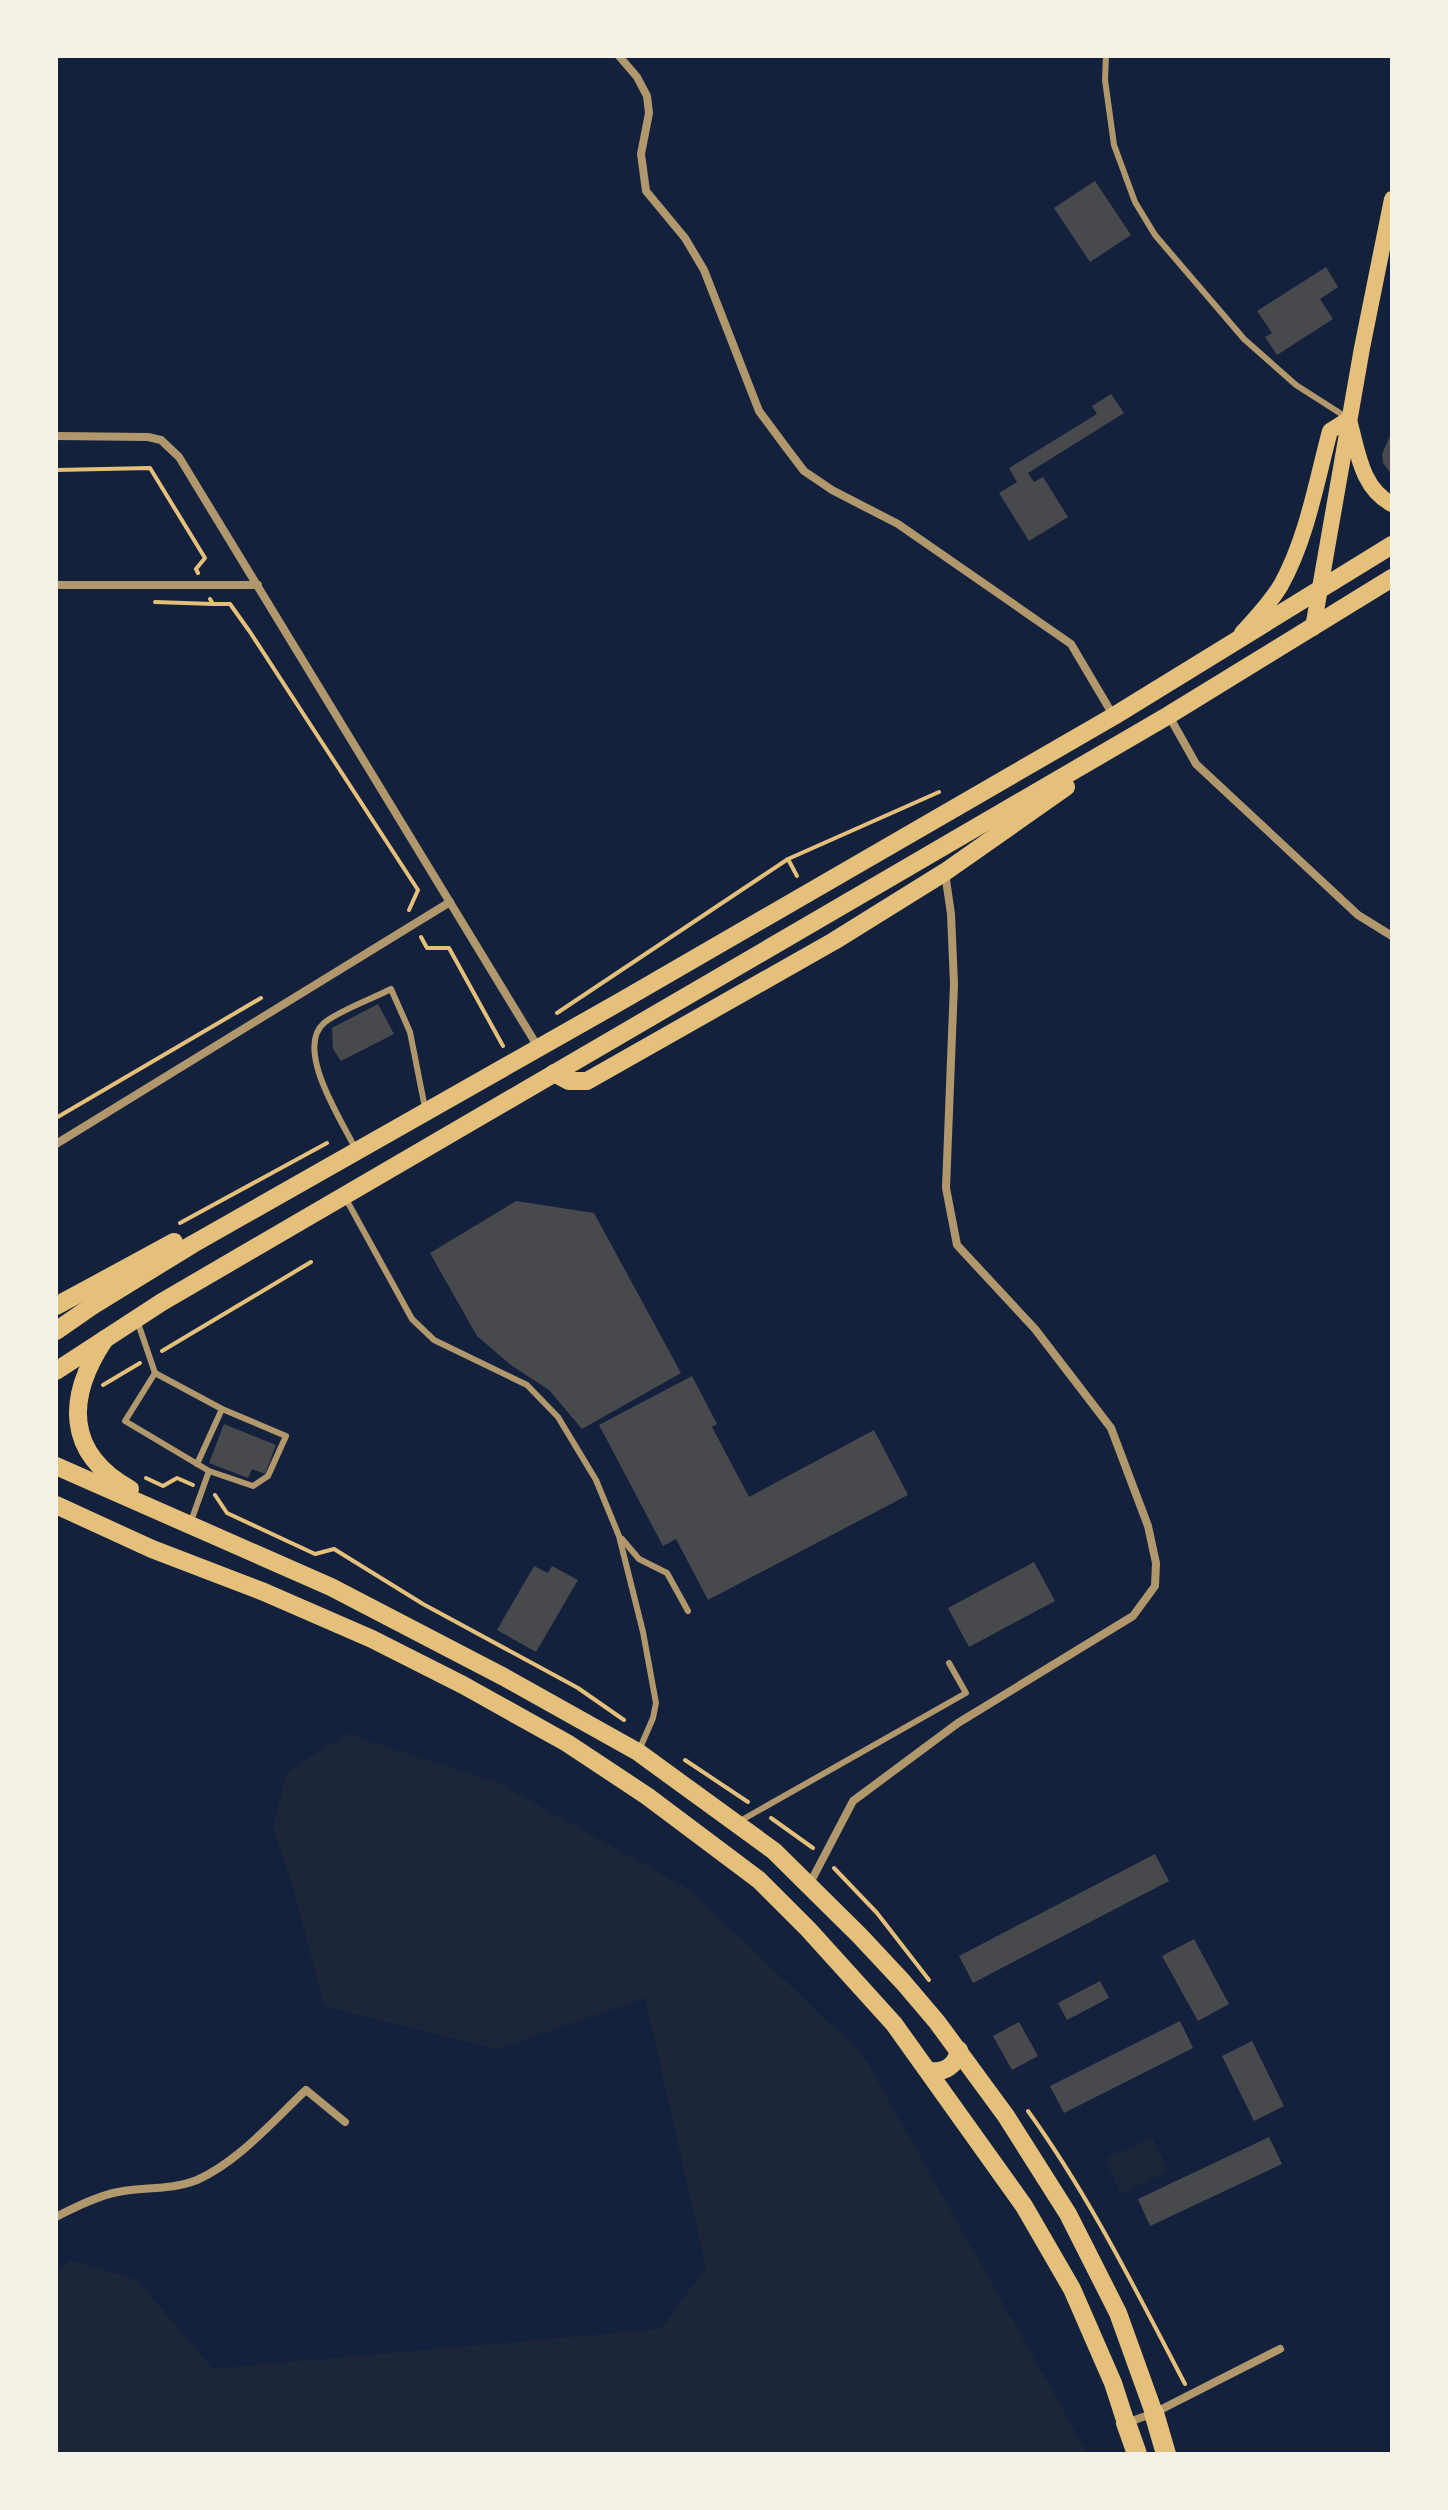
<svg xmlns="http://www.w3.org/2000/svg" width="1448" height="2510" font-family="Lora,serif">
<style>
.green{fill:#1d2539}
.building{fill:#48494c}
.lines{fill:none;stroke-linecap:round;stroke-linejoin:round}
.path{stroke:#e5c07b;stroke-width:4}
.service{stroke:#b1986c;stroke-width:6}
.minor{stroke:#b1986c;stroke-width:8}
.secondary{stroke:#e5c07b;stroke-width:16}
.primary{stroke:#e5c07b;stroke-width:18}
.trunk{stroke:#e5c07b;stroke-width:20}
</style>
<rect width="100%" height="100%" fill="#14213d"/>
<g class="green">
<polygon points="348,1734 498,1783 690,1890 863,2055 1088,2454 56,2454 56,2274 69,2260 137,2280 213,2369 661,2329 706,2267 645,1998 497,2049 324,2006 295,1894 273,1828 287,1772"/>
<polygon points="1152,2137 1169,2171 1121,2194 1105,2159"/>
</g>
<g class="building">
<polygon points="1095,181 1131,235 1090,262 1054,208"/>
<polygon points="1326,267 1338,287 1320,299 1333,319 1277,355 1265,337 1272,333 1257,311"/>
<polygon points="1111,394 1124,413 1028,473 1034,482 1043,477 1068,517 1029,541 999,493 1017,482 1009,468 1097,414 1092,406"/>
<polygon points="1390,436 1392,437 1392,475 1383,463 1382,454"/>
<polygon points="378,1004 394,1034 341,1061 333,1049 332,1028"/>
<polygon points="516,1201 594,1213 681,1373 582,1429 549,1390 511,1365 477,1336 430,1253"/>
<polygon points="692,1376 717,1424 712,1427 749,1497 874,1430 908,1495 708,1600 676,1539 663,1546 599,1425"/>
<polygon points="224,1424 276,1445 265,1474 252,1469 248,1478 209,1463"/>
<polygon points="1034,1562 1055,1601 969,1647 948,1608"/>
<polygon points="534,1566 548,1573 552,1566 578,1580 536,1652 497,1630"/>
<polygon points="1155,1854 1169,1881 973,1983 959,1956"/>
<polygon points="1194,1939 1229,2004 1198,2021 1162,1956"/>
<polygon points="1100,1981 1109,1998 1067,2020 1058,2003"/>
<polygon points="1180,2021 1193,2048 1064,2113 1050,2086"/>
<polygon points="1019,2022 1038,2056 1012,2070 993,2036"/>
<polygon points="1252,2041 1284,2106 1254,2121 1222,2056"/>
<polygon points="1269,2137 1282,2164 1150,2226 1138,2199"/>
</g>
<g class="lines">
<g class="path">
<polyline points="56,470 150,468 205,558 196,569 198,573"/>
<polyline points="210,599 213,604 230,604 250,632 418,890 409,910"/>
<polyline points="155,602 213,604"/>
<polyline points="788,859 797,876"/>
<polyline points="421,937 427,948 449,948 503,1046"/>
<polyline points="557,1013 788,859 939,792"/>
<polyline points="56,1118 261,998"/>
<polyline points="180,1223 327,1143"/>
<polyline points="162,1351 311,1262"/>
<polyline points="103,1385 140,1363"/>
<polyline points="146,1478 163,1486 177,1478 193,1485"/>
<polyline points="215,1495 227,1513 315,1554 334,1549 423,1604 578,1688 624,1720"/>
<polyline points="685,1760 748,1802"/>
<polyline points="771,1818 813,1848"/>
<polyline points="834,1868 877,1913 929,1980"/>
<path d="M 1028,2111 C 1090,2197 1136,2291 1185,2384"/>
</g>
<g class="service">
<polyline points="1106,56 1105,80 1114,145 1135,202 1155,235 1244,339 1296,385 1346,417"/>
<path d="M 355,1148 C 342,1121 294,1049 324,1023 C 338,1011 374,998 391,989 L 410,1032 L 425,1108"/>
<polyline points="346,1199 412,1319 434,1340 527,1385 558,1417 596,1480 619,1536 643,1632 656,1703 653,1718 640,1748"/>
<polyline points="138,1323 155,1373"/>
<polygon points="155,1373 222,1409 286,1436 268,1476 253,1486 209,1471 125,1421"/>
<polyline points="197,1464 222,1409"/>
<polyline points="190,1524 209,1471"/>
<polyline points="622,1539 639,1559 667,1573 688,1611"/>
<polyline points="740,1821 966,1693 949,1663"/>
</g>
<g class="minor">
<polyline points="619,56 637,77 647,96 649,113 641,154 646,191 685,238 704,270 759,411 785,446 804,471 832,490 898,524 1071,644 1113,715"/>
<polyline points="56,436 148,437 161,440 179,457 538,1047"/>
<polyline points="56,585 258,585"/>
<polyline points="1169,716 1196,764 1358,915 1392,936"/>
<polyline points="56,1144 450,902"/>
<polyline points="809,1885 853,1801 958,1723 1133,1616 1155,1586 1156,1563 1148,1526 1111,1428 1035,1329 957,1245 946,1188 954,984 951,914 945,873"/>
<path d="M 56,2217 C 75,2207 97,2196 118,2192 C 144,2187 172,2190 197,2180 C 239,2161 273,2121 306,2090 L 345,2122"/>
<polyline points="1126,2423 1154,2413 1280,2349"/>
</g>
<g class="secondary">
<path d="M 1350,424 C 1358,453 1362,489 1392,504"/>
<polyline points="1313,628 1362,348 1392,199"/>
<path d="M 1242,633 C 1256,618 1270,603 1281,585 C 1307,538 1316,483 1330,431 L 1349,419"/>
</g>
<g class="primary">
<polyline points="554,1073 569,1081 587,1081 834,941 945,872 1066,787"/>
<polyline points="56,1306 174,1242"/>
<polyline points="56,1331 92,1306 193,1244 623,1000 1114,716 1392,545"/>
<path d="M 105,1339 C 66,1397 65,1453 130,1489"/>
<polyline points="56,1371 162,1302 1169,715 1392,578"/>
<polyline points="56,1466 331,1587 504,1677 638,1752 774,1851 860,1936 903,1982 937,2022 1006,2116 1068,2214 1118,2313 1154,2413"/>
<polyline points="56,1505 152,1549 264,1592 372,1639 463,1685 567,1743 647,1796 759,1880 808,1929 894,2024 1024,2206 1072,2289 1113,2383 1126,2423"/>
<path d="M 930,2071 C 945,2073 956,2066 959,2050"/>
</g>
<g class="trunk">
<polyline points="1154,2413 1166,2454"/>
<polyline points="1126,2423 1137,2454"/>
</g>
</g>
<rect width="1448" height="2510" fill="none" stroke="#f6f1e7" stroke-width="116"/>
</svg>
